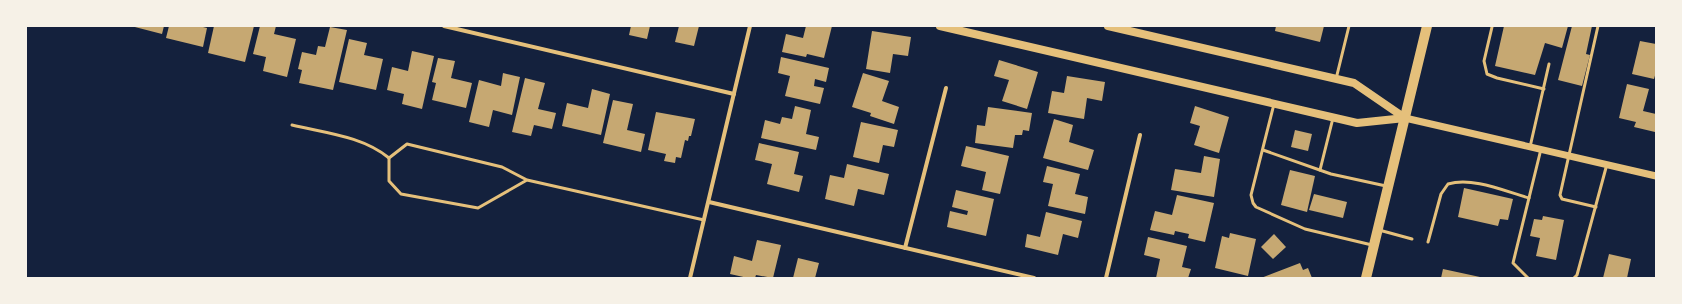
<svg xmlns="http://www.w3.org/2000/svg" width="1682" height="304" font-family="Figtree,sans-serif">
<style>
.building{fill:#c6a872}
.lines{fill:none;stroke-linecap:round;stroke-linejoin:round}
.service{stroke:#e5c07b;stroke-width:3}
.minor{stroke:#e5c07b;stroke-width:4}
.tertiary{stroke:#e5c07b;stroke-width:7}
.secondary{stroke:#e5c07b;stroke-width:8}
.primary{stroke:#e5c07b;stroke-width:10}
</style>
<rect width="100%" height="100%" fill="#14213d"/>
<g class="building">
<polygon points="131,26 164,26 162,34"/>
<polygon points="169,26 199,26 207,28 203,47 166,38"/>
<polygon points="214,26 254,26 245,62 208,53"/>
<polygon points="260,26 276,26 274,34 296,39 287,77 263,71 266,57 253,54"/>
<polygon points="631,26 650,26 647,39 629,35"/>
<polygon points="679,26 699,26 694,46 675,42"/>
<polygon points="806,26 832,26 824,58 807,54 806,57 782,52 786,34 803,38"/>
<polygon points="1276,26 1324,26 1320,42 1275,31"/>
<polygon points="1504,26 1568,26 1562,48 1545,43 1535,75 1495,66"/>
<polygon points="1572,26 1592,26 1586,54 1590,55 1582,86 1558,80"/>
<polygon points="330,27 347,30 333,90 299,83 302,70 298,69 302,52 316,55 318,46 325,47"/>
<polygon points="872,31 911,37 908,56 893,54 890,73 866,69"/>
<polygon points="349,39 367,43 364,55 383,59 376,90 339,82"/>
<polygon points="1640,41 1656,44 1656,72 1654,79 1632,74"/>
<polygon points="412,51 434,56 422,109 402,104 404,94 387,90 392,67 408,71"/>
<polygon points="781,57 829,68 826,82 815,79 814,86 824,88 820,104 785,96 790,76 778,73"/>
<polygon points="438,58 455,61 451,78 472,83 466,108 432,100 436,83 432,82"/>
<polygon points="999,60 1038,72 1027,109 1002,101 1009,80 994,76"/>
<polygon points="503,73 520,77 512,115 493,110 489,127 469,122 479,80 501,86"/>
<polygon points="863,73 889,81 882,101 899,107 894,124 870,116 871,113 852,107"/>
<polygon points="1067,76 1105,82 1102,101 1087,98 1084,119 1048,113 1052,91 1064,93"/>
<polygon points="525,78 545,83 538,109 556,113 552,129 534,125 531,136 512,132"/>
<polygon points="1627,84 1649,89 1643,111 1656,114 1655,132 1634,127 1636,122 1619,118"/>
<polygon points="592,89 610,94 601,135 562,126 567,103 588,108"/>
<polygon points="613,100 633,104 627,130 645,134 641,152 603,143"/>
<polygon points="795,106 811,110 806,134 819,137 816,150 761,138 765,120 780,124 782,117 792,119"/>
<polygon points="1195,106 1229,117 1219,153 1194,145 1200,126 1190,123"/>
<polygon points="988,107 1032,113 1029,131 1023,130 1022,135 1015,135 1013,148 975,143 977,125 985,126"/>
<polygon points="656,112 695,119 691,136 689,136 688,141 685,140 681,158 676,157 675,163 664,161 666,154 648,150"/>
<polygon points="1054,119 1073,125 1069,142 1094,150 1088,170 1043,158"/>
<polygon points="861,122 898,130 894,147 883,145 879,163 853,157"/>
<polygon points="1295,130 1312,134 1308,151 1291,147"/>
<polygon points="759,143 799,152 794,174 803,176 799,192 767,184 772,164 755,160"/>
<polygon points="966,146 1009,156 1000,194 982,190 986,172 961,166"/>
<polygon points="1204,156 1220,159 1214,197 1171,190 1175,169 1201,173"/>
<polygon points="847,164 889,174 884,195 858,189 854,206 825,199 830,175 844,178"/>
<polygon points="1047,166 1080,174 1075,194 1088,197 1085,214 1048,206 1053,184 1043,182"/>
<polygon points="1290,170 1315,176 1307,212 1281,205"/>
<polygon points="1464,188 1513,199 1508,220 1500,219 1498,226 1458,217"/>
<polygon points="956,190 994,199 986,236 947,227 950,211 967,215 968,211 952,207"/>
<polygon points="1314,194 1347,202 1343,218 1309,210"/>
<polygon points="1177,195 1214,203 1205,242 1188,238 1189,234 1175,231 1174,235 1150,230 1155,211 1172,215"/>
<polygon points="1046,212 1082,221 1078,238 1063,234 1058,255 1025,247 1027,234 1040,237"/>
<polygon points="1543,216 1564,220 1556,260 1536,256 1540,238 1530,236 1534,219 1542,220"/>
<polygon points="1230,233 1256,239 1248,276 1215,268 1222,236 1229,238"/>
<polygon points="1274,234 1286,247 1273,259 1261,247"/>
<polygon points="1148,237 1187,246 1182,267 1191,269 1188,278 1156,278 1160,259 1144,255"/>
<polygon points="757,240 781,245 773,278 756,275 755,278 748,278 730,274 734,256 752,261"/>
<polygon points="1609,254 1631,259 1627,278 1603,278"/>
<polygon points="798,258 819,263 815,278 793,278"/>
<polygon points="1300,263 1303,270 1308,268 1312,278 1261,278"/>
<polygon points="1443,269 1480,277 1480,278 1441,278"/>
</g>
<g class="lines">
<g class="service">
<polyline points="1492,27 1484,61 1487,74 1497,78 1544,89"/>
<polyline points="1336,79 1349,26"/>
<polyline points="1274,104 1251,195 1253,203 1256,207 1305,229 1372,245"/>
<path d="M 292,125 C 325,133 362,136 389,158"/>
<polyline points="1530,147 1549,64"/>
<polyline points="1263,150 1331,174 1386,186"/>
<polyline points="1320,170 1333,118"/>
<polyline points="527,180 478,208 401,194 389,181 389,158 407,144 502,167 527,180 704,220"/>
<polyline points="1596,207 1562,199 1560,195 1598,26"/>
<polyline points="1379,230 1412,239"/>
<path d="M 1428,242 L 1441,194 L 1448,184 C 1473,177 1504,191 1529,198"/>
<polyline points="1528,278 1513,263 1541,149"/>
<polyline points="1574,278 1577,275 1607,164"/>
</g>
<g class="minor">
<polyline points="444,26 734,94"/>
<polyline points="709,202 1034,278"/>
<polyline points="905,248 946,88"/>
<polyline points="690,278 750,26"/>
<polyline points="1106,278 1140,135"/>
</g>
<polyline class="tertiary" points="1405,118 1656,176"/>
<g class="secondary">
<polyline points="940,26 1357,123 1405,118"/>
<polyline points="1108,26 1354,83 1405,118"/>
</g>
<polyline class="primary" points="1366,278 1427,26"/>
</g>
<rect width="1682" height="304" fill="none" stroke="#f6f1e7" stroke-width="54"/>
</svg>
